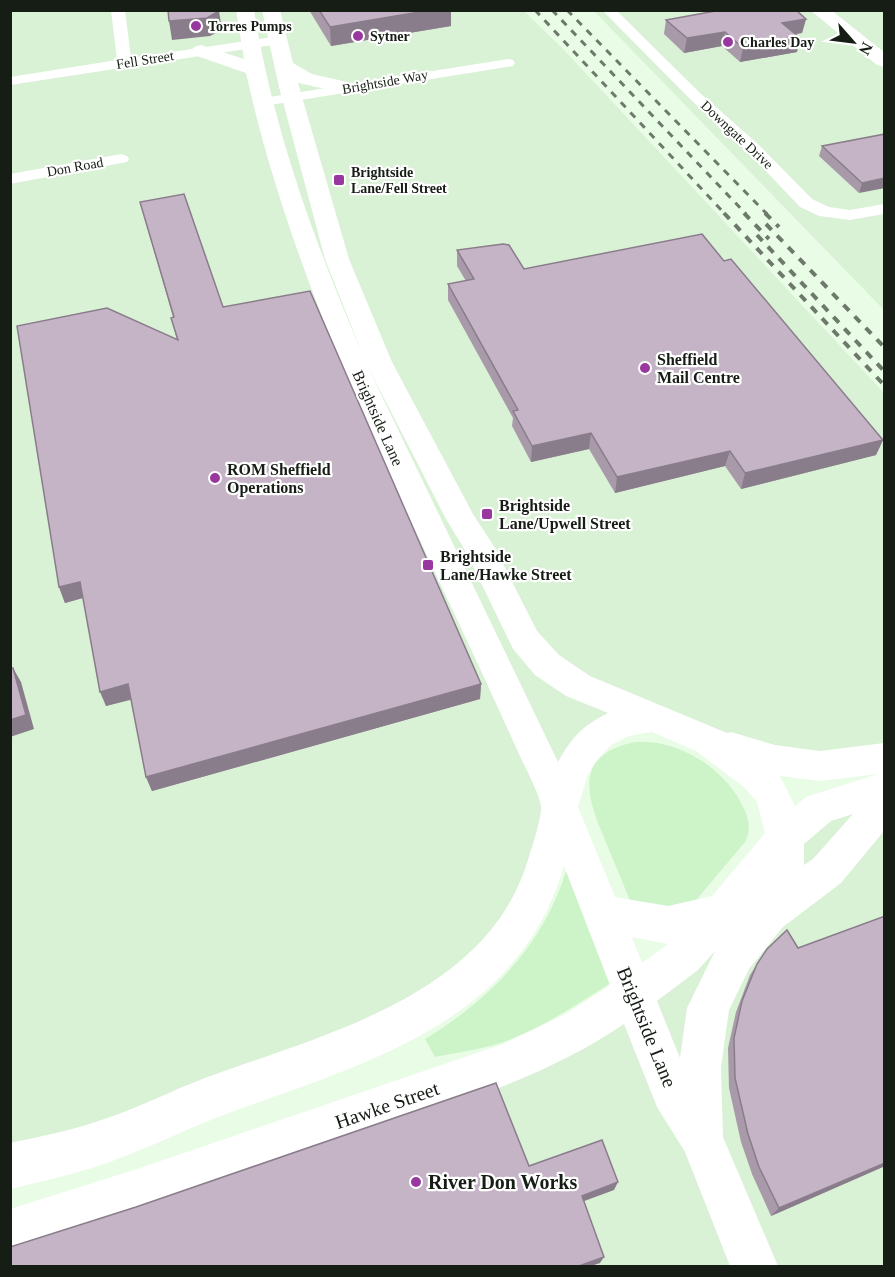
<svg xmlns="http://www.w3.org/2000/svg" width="895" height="1277" font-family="'Times New Roman',serif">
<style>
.built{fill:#d9f1d5}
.green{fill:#cdf4c8}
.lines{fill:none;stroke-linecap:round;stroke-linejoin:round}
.street{fill:#fff;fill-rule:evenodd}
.secondary{fill:#fff;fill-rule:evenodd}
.primary{fill:#fff;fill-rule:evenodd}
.rail-far1{stroke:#6d796b;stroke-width:3;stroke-dasharray:7 7;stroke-linecap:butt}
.rail{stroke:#6d796b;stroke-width:4;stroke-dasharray:8 8;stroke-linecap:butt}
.wall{fill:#a99aaa}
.shaded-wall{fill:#8a7d8b}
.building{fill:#c5b3c6;stroke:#8a7d8b;stroke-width:1.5}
.poi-dot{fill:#98389f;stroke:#fff;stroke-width:2}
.labels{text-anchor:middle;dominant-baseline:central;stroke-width:4.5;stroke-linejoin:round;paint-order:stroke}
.far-poi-label{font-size:14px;font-weight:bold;fill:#161d15;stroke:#fff;text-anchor:start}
.far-street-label{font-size:14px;fill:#161d15;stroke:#fff}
.poi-label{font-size:16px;font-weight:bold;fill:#161d15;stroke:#fff;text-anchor:start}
.street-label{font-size:16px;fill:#161d15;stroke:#fff}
.near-street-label{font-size:20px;fill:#161d15;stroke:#fff}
.near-poi-label{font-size:20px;font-weight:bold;fill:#161d15;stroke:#fff;text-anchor:start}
</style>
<rect width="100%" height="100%" fill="#e9fce6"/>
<g class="built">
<polygon points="10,11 524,11 565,51 884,393 884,758 834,766 655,717 600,735 552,846 467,979 10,1166"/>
<polygon points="594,11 884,11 884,310"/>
<polygon points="884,788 884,1266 11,1266 579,1030 819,809"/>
</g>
<g class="green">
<path d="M 634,742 C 679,738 728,770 745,811 C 749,822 751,831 745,842 L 686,912 L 630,901 C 622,880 613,860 605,840 C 587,797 572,756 634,742 Z"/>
<path d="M 567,868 L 612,982 C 575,1006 536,1032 494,1045 C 475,1050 454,1053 435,1057 L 425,1039 C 491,999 545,943 567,868 Z"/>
</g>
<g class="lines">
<g class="street">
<polygon points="111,10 125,10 131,58 279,36 286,40 279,44 10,85 10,77 117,60"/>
<polygon points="602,10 616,10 700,93 758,144 812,199 829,207 850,210 884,204 884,214 850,220 819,216 800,207 746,150 690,99"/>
<polygon points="508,59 513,60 515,63 513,66 263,106 256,102 263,98"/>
<polygon points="121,154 127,156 129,159 127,162 10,184 10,174"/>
</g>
<polygon class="secondary" points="810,10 831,10 884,52 884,67 877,65"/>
<path class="primary" d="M 236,10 L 254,10 C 273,129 315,243 362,353 L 325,259 L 279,87 L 262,10 L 280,10 L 293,63 L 312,74 L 356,84 L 359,88 L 356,92 L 349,94 L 298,83 L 349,259 L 392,362 L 473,514 L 495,548 L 537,631 L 559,655 L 590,676 L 727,733 L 731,732 L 775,745 L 820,751 L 884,743 L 884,831 L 841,883 L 783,927 L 749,969 L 729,1010 L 721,1067 L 723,1137 L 778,1266 L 730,1266 L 685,1152 L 657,1107 L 624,1024 C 545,1078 452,1105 363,1136 C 245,1177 128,1218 10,1256 L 10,1209 L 140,1168 L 503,1044 L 564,1015 L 610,985 L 564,866 C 518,1026 358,1065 221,1116 C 182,1131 146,1149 107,1163 C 76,1174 43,1181 10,1189 L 10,1143 C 44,1136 77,1129 110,1117 C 142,1106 173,1090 205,1078 C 321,1035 485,997 527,863 C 531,850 542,818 541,806 C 539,793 524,765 518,752 C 492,694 465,636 438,579 C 361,415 285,250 246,73 L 194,55 L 191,51 L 194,47 L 201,45 L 244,59 ZM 367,365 L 446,519 L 466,552 L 513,649 L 535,675 L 566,696 L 608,713 C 582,726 572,737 558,762 ZM 652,732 L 696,751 L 744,787 L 757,802 L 765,833 L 712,896 L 668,906 L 615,897 L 578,807 L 587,777 L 594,764 L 611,745 L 629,736 ZM 878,774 L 806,797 L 795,806 L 780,776 L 820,781 ZM 853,814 L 813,859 L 804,865 L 804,844 L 831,821 ZM 632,937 L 668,944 L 642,963 ZM 715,951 L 687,1008 L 680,1058 L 657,1001 L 698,970 Z"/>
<g class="rail-far1">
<polyline points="535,10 725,214"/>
<polyline points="552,10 746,214"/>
<polyline points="567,10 767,214"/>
</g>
<g class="rail">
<polyline points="724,213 884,385"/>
<polyline points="744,213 769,239"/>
<polyline points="765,213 779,227"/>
<polyline points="766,224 884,347"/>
<polyline points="757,235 884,371"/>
</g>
</g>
<g class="wall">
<polygon points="309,10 451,10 451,26 331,46"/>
<polygon points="806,19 802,33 796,34 797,52 740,62 722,46 684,53 664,34 666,20"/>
<polygon points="885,134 859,193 819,156 822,146"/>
<polygon points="140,202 223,307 481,684 480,699 152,791 146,777 131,699 106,706 83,598 65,603 59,587 177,340 171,318 173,317"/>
<polygon points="457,250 524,269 724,261 883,440 876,455 741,489 725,466 615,493 589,449 531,462 512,426 513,418 448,300 448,284 466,281 457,266"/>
<polygon points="885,916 885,1166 771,1216 752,1174 741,1142 729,1088 728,1048 736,1012 750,975 757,964"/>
</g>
<g class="shaded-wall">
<polygon points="431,10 451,10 451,26 331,46 330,27"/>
<polygon points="219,11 222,30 210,36 172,40 169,21"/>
<polygon points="806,19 802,33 778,37 782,23"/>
<polygon points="725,32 722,46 684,53 687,38"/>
<polygon points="800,38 797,52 740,62 743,48"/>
<polygon points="885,178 885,188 859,193 862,183"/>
<polygon points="591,433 589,449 531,462 532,446"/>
<polygon points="883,440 876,455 741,489 745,473"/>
<polygon points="730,451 725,466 615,493 617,477"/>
<polygon points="80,582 86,597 65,603 59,587"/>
<polygon points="13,668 21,682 34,729 10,737"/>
<polygon points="128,684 134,699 106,706 100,692"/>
<polygon points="481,684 480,699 152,791 146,777"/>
<polygon points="885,1163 885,1166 771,1216 779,1208"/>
<polygon points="618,1182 614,1190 579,1203 582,1196"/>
<polygon points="604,1257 600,1263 591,1266 579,1266"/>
</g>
<g class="building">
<polygon points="168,10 219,10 219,11 207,18 169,21"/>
<polygon points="319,10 431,10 330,27"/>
<polygon points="721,10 796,10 806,19 782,23 800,38 743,48 725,32 687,38 666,20"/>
<polygon points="885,134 885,178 862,183 822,146"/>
<polygon points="184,194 223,307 310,291 481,684 146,777 128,684 100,692 80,582 59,587 17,326 107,308 178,340 171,318 174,317 140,202"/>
<polygon points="702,234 724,261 731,259 883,440 745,473 730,451 617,477 591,433 532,446 513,411 518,410 448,284 474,279 457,250 503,244 509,245 524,269"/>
<polygon points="10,668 13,668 26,715 10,720"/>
<polygon points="885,916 885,1163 779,1208 759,1167 748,1134 735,1078 734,1038 742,1001 757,964 767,949 787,930 798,948"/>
<polygon points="496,1083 529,1166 602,1140 618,1182 582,1196 604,1257 579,1266 10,1266 10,1247 136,1207"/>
</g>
<g class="poi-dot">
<circle cx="196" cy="26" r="6"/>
<circle cx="358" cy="36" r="6"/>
<circle cx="728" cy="42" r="6"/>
<rect x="333" y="174" width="12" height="12" rx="3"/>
<circle cx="645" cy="368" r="6"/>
<circle cx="215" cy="478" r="6"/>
<rect x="481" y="508" width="12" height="12" rx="3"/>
<rect x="422" y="559" width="12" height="12" rx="3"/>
<circle cx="416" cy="1182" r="6"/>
</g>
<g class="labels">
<g class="far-poi-label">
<text x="208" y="26">Torres Pumps</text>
<text x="370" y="36">Sytner</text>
<text x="740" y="42">Charles Day</text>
<text x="351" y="172">Brightside<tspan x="351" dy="16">Lane/Fell Street</tspan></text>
</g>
<g class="far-street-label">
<text transform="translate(145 60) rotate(-9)">Fell Street</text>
<text transform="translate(385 82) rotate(-10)">Brightside Way</text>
<text transform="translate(737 135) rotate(43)">Downgate Drive</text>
<text transform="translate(75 167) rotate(-10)">Don Road</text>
</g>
<g class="poi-label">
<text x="657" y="359">Sheffield<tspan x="657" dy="18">Mail Centre</tspan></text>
<text x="227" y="469">ROM Sheffield<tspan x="227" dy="18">Operations</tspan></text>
<text x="499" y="505">Brightside<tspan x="499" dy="18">Lane/Upwell Street</tspan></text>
<text x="440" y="556">Brightside<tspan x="440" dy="18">Lane/Hawke Street</tspan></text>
</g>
<g class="street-label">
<text transform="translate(378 418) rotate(66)">Brightside Lane</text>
</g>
<g class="near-street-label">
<text transform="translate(647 1027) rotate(68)">Brightside Lane</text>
<text transform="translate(387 1105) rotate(-19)">Hawke Street</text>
</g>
<g class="near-poi-label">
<text x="428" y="1182">River Don Works</text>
</g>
</g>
<rect width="895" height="1277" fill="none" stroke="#161d15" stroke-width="24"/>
<g transform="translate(853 42) rotate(118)" stroke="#ffffff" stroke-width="4.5" paint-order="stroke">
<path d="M0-4.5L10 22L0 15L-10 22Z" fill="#161d15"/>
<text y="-9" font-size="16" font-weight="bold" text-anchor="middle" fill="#161d15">N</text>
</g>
</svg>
